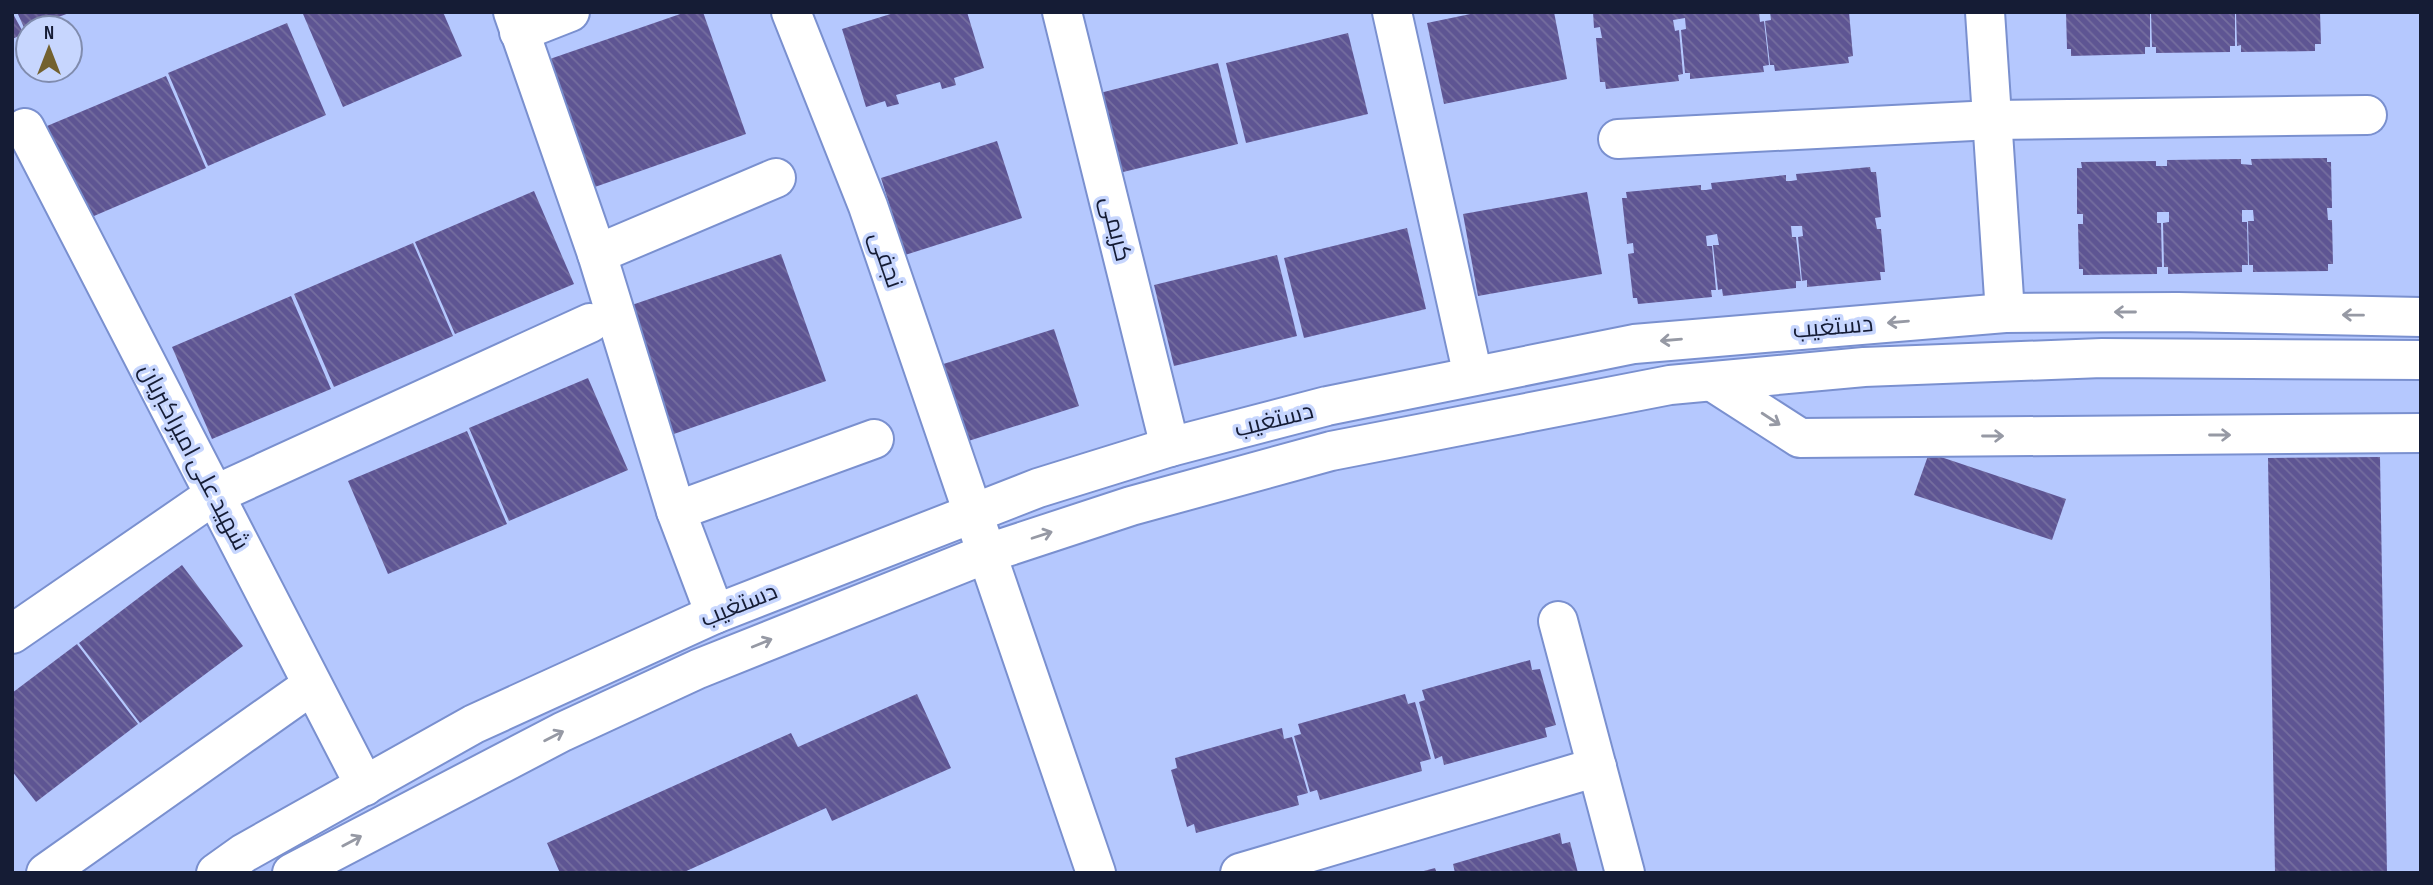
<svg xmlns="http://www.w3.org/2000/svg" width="2433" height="885" font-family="'Sofia Sans Condensed',Cairo,sans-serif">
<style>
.building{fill:url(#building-back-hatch)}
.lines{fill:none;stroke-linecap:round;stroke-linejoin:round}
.minor-casing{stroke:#7a90cf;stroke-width:42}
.minor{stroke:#fff;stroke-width:38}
.oneway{stroke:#9699a4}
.labels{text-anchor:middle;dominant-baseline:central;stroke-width:7;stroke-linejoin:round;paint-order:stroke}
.street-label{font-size:24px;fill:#151c35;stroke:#c7d6fe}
</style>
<defs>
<pattern id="building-back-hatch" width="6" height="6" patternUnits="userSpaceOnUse" patternTransform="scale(1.75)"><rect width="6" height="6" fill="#5e5593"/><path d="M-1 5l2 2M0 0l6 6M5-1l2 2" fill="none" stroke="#756e9f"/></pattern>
</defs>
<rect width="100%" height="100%" fill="#b5c8fe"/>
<g class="building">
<polygon points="12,12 24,34 12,39"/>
<polygon points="17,12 72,12 28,28 26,32"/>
<polygon points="306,12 443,12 462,56 343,107 303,14"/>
<polygon points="686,12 703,12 746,134 592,188 547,60"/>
<polygon points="897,12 967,12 984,68 954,78 956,85 942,89 940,82 896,95 899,104 887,107 885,101 866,107 842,29"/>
<polygon points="1480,12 1554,12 1567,79 1444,104 1427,23"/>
<polygon points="1593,12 1759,12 1760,22 1764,21 1769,65 1763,66 1764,72 1690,79 1690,73 1685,73 1681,30 1686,29 1685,18 1673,20 1675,31 1679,30 1683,74 1678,75 1679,81 1606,89 1605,82 1600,82 1596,38 1602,38 1600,27 1594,28"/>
<polygon points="1770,12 1849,12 1853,56 1848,57 1849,63 1775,71 1774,65 1770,65 1765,21 1771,20"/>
<polygon points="2066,12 2150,12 2150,47 2145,47 2145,54 2071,56 2071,49 2067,49"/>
<polygon points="2151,12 2235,12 2235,46 2230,46 2230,52 2156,53 2156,47 2152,47"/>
<polygon points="2236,12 2320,12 2321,44 2315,44 2315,51 2241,52 2241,45 2237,46"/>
<polygon points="287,23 326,115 208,166 168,73"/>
<polygon points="1348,33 1368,114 1246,143 1226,63"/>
<polygon points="1218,63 1238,144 1115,174 1096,94"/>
<polygon points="166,76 206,168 87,219 47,126"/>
<polygon points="997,141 1022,218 905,255 881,178"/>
<polygon points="2327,158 2327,162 2331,162 2332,208 2327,208 2328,220 2332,220 2333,264 2328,264 2328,271 2253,272 2253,265 2249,265 2248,221 2254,221 2253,210 2242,210 2242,222 2247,222 2248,265 2242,265 2242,272 2168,274 2168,267 2164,267 2163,223 2169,222 2169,212 2157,212 2157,223 2161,223 2162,267 2157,267 2157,274 2083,275 2083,269 2079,269 2078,224 2083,224 2083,214 2077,214 2077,168 2082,168 2081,162 2156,161 2156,166 2167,166 2167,160 2241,159 2241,164 2252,165 2251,159"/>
<polygon points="1870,167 1871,172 1876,172 1881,217 1875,218 1877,229 1881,229 1885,272 1880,272 1881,280 1807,287 1807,280 1802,281 1798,237 1803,236 1802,226 1791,226 1792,237 1796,237 1801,281 1796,281 1796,288 1723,296 1722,289 1718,290 1713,245 1719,245 1717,234 1706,236 1707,246 1712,246 1716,290 1711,290 1712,297 1638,304 1637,298 1633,298 1628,254 1634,253 1633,243 1627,244 1622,198 1627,198 1626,192 1701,185 1701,190 1706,190 1712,189 1711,183 1786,175 1786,181 1791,181 1797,180 1796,174"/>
<polygon points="534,191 574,284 455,334 415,242"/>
<polygon points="1587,192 1602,274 1478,296 1463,214"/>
<polygon points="1407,228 1426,309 1304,338 1284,258"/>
<polygon points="413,243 453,336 334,387 294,294"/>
<polygon points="781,254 826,381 671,435 626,307"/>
<polygon points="1277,255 1297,336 1174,366 1154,285"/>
<polygon points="291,296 331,389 212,439 172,347"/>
<polygon points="1054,329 1079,406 962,443 937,366"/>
<polygon points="588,378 628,470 509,521 469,428"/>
<polygon points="467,431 507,524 388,574 348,481"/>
<polygon points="1929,453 2066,499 2052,540 1914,495"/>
<polygon points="2380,457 2387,873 2275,873 2268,458"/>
<polygon points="182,565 243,646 140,723 79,643"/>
<polygon points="77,644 138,724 36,802 12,771 12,693"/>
<polygon points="1530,660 1532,670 1540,669 1556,725 1545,728 1547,737 1444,765 1442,756 1435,759 1419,702 1425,700 1422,690"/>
<polygon points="917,694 951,768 832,821 826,808 682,873 560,873 547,843 791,733 798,747"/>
<polygon points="1405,694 1408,704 1415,702 1431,759 1420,762 1422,771 1320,800 1317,790 1310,792 1294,736 1301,734 1298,724"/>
<polygon points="1282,728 1284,739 1292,737 1308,793 1297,796 1299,805 1196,833 1194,824 1187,827 1171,770 1177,768 1175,758"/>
<polygon points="1560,833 1562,844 1570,842 1578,873 1455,873 1453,864"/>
<polygon points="1435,868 1437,873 1420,873 1420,872"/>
</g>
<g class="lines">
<g class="minor-casing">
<g id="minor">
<polyline points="513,12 597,254 676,511 715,614"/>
<polyline points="791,12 868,206 1096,873"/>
<polyline points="1062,12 1170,447"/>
<polyline points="1392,12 1473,376"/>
<polyline points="1985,12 2005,313"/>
<polyline points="519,32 570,12"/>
<polyline points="25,128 365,786"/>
<polyline points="1618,139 1992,120 2367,115"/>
<polyline points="597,254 776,178"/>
<polyline points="1713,382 1800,438 2421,433"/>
<polyline points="676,511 874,439"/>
<polyline points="1558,621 1625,873"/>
<polyline points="12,634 214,495 590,323"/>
<polyline points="46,873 312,685"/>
<polyline points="216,873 244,853 474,724 715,614 1038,488 1170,447 1327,406 1634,344 2005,313 2178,312 2421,317"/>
<polyline points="292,873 562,732 698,669 988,553 1131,506 1331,451 1670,385 1864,367 2102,358 2421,360"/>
<polyline points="1240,873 1597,767"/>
</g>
</g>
<use href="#minor" class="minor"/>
</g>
<defs><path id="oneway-shaft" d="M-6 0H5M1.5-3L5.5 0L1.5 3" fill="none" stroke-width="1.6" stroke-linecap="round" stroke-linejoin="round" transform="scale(1.75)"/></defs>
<g class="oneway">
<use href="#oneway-shaft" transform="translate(2125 312) rotate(180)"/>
<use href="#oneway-shaft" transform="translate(2353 315) rotate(-179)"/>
<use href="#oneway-shaft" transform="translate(1898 322) rotate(175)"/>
<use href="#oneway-shaft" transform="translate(1671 340) rotate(175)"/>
<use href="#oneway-shaft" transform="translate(1771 419) rotate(33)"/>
<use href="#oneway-shaft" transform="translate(2220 435)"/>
<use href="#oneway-shaft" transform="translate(1993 436)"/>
<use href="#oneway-shaft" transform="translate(1042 535) rotate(-18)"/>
<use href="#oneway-shaft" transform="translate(762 643) rotate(-22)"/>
<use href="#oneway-shaft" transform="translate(554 736) rotate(-27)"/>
<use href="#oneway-shaft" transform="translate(352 841) rotate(-28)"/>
</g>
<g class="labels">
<g class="street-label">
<text transform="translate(1116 229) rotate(76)">کریمی</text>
<text transform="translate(886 260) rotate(71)">نجفی</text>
<text transform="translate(1833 327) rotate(-5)">دستغیب</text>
<text transform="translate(1274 420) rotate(-14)">دستغیب</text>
<text transform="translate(194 457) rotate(62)">شهید علی امیراکبریان</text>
<text transform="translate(739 605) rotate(-22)">دستغیب</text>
</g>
</g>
<rect width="2433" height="885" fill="none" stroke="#151c35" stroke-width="28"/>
<g transform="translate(49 49)"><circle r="33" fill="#c7d6fe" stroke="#808cae" stroke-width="2"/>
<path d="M0-5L12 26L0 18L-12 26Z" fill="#73612f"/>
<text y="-10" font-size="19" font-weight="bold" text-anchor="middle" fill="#151c35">N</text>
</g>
</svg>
